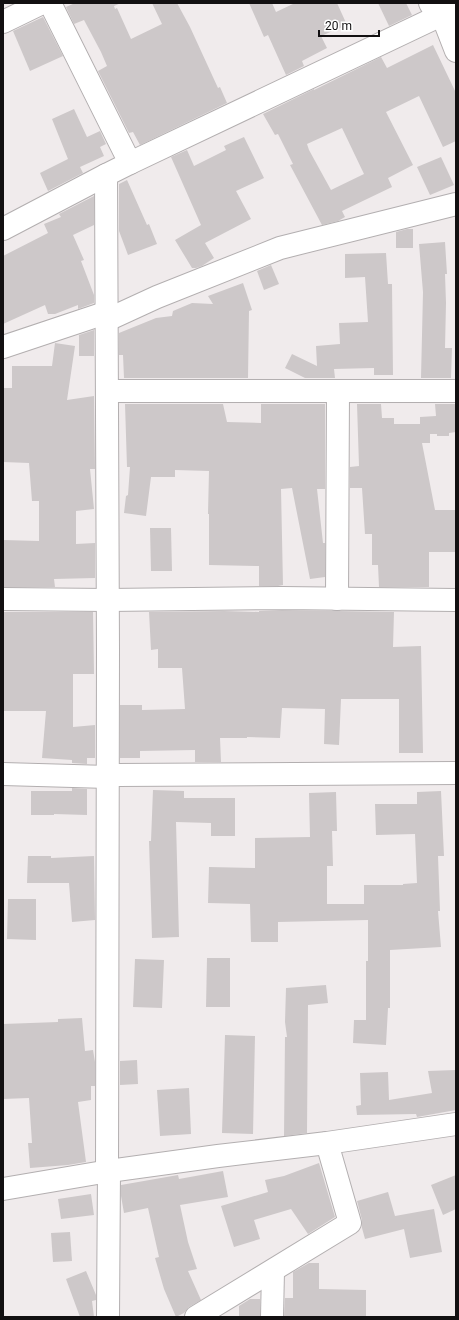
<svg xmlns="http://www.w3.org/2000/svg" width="459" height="1320" font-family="Roboto,sans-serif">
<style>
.building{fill:#cdc8c9;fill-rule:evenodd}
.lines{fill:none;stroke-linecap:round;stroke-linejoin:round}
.minor-casing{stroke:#b3afb0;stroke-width:24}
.minor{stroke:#fff;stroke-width:22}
</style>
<rect width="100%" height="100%" fill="#f0ebec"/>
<g class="building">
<polygon points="75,3 121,3 114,6 115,9 117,8 131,39 162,24 152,3 177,3 190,27 218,88 220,87 227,103 140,145 133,132 129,133 98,71 107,66 101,52 84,20 74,24 66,7"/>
<polygon points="249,3 272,3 276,12 295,3 337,3 347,25 321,36 327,48 302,61 304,66 286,75 268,35 264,37"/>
<polygon points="378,3 406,3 412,15 389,26"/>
<polygon points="43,17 63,56 30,71 13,31"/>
<path d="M 433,45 L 456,93 L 456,141 L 443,147 L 419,96 L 386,112 L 413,165 L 388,178 L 392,187 L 342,211 L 345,217 L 338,221 L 322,225 L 290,165 L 293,164 L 278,134 L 275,135 L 263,114 L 314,89 L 314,90 L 381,57 L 387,68 ZM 342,128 L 364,174 L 331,190 L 309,150 L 307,144 Z"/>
<polygon points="74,109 87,137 100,131 106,144 100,147 104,156 80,167 83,173 48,191 40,173 68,159 52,119"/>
<polygon points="244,137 264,178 236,191 251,219 205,243 214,258 202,266 196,268 192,268 175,240 201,225 171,157 187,150 194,166 226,150 224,146"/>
<polygon points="441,157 454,185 430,195 417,167"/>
<polygon points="127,180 147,225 149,224 157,244 128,255 119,231 119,184"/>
<polygon points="94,196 94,225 73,235 84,260 81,261 94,295 94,303 78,309 78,305 55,314 48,314 45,305 3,324 3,256 48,233 44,224 61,217 59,214"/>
<polygon points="407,229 413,229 413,248 396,248 396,232"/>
<polygon points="445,242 447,274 445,274 446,303 445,348 452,348 451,378 421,378 423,292 419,244"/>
<polygon points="386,253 388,284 392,284 393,375 374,375 374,368 334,369 335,378 305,378 285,368 292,354 317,366 316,346 340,344 339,323 368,322 365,277 345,278 345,254"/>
<polygon points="271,265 279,284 264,290 257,271"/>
<polygon points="243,283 252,310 249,311 248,378 124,378 123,355 119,355 119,333 156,318 172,316 173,311 192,303 213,304 208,296"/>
<polygon points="94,330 94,356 79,356 79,335"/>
<polygon points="55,343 75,346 67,400 94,396 95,469 90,469 94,509 76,511 76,544 95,543 95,578 54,579 55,587 3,587 3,540 39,541 39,501 32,501 29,463 3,462 3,388 12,388 12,366 52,366"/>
<polygon points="125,404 223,404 227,422 261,423 261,404 325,404 325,489 317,489 323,543 325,543 325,577 310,579 292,488 281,489 283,585 278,586 259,586 259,566 209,565 209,514 208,514 209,471 175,470 175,477 151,477 146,516 124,513 126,496 128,495 130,467 127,467"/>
<polygon points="357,404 381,404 382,418 394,418 394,424 420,424 420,417 436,416 435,404 456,404 456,432 449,433 449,436 437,436 437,434 430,434 430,443 422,443 435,510 456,510 456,552 429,552 429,587 379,587 378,565 372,565 372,534 365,534 362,488 350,488 350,467 359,466"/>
<polygon points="150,528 171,528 172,571 151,571"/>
<polygon points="282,610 394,612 393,647 421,646 423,753 399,753 399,699 341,699 339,745 324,744 325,709 282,708 280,738 247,737 247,738 220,738 221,762 195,762 195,750 140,751 140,758 120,758 120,705 142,705 142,710 185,709 182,668 158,668 158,649 151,650 149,612 224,611 259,612 259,611"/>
<polygon points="3,612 93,612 94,674 73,674 73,727 95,725 95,758 87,758 87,764 72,763 72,760 42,758 46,711 3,711"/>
<polygon points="72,788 87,789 87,815 54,814 54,815 31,815 31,791 72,791"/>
<polygon points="153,790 184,791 184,798 235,798 235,836 211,836 211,823 176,822 179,937 152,938 149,841 151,841"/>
<polygon points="441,791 444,856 438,856 440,911 438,911 441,947 390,950 390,1008 388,1008 386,1045 353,1043 354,1020 366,1020 366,961 368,961 368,920 278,922 278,942 251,942 250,904 208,903 209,867 255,868 255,838 310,837 309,793 336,792 337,831 332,831 333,866 327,866 327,904 364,904 364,885 403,885 403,884 417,883 415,834 376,835 375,804 417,804 417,792"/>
<polygon points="28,856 51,856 51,858 94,856 95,920 72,922 69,883 27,883"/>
<polygon points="8,899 36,899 36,940 7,939"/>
<polygon points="207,958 230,958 230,1007 206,1007"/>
<polygon points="135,959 164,960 162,1008 133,1007"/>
<polygon points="326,985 328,1003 308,1005 307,1133 284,1136 285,1037 287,1037 285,1022 286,988"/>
<polygon points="82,1018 85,1051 93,1050 95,1062 95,1086 91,1086 91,1100 78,1102 86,1162 68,1165 30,1168 28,1143 32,1143 29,1098 3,1099 3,1024 58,1022 58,1019"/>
<polygon points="225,1035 255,1036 253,1134 222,1133"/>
<polygon points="137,1060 138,1084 120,1085 120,1061"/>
<polygon points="456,1070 456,1110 417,1117 416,1114 357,1115 356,1106 361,1105 360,1073 388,1072 389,1100 432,1093 428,1071"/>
<polygon points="189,1088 191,1134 160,1136 157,1090"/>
<polygon points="319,1163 335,1217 308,1234 291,1209 254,1220 260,1239 234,1247 221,1206 268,1192 265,1180 284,1176"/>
<polygon points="223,1171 228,1197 180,1205 188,1242 197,1269 188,1271 201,1300 189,1307 184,1313 176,1317 164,1289 155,1258 159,1257 148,1208 124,1213 121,1196 121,1185 178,1175 179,1179"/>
<polygon points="456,1175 456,1209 443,1215 431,1185"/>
<polygon points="388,1192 395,1216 434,1209 442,1252 410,1258 404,1229 365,1239 362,1228 362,1220 357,1201"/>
<polygon points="91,1194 94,1215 61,1219 58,1199"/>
<polygon points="70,1232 72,1261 53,1262 51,1233"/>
<polygon points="309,1263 319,1263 319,1289 366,1290 366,1317 284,1317 285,1298 293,1298 293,1272"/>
<polygon points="86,1271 96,1295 96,1300 92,1301 94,1317 80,1317 66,1279"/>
<polygon points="250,1299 260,1299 260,1317 239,1317 239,1306"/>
</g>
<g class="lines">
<g class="minor-casing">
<g id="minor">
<polyline points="50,3 130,163 106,175 108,650 107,1172"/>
<polyline points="430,3 433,8 442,15 456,51"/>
<polyline points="3,22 42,3"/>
<polyline points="130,163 456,8"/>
<polyline points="3,229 106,175"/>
<polyline points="107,320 157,297 280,248 456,204"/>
<polyline points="3,347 108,312"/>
<polyline points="107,391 456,391"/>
<polyline points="3,599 108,600 282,598 456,600"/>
<polyline points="337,599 338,391"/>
<polyline points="3,774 108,777 117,775 456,773"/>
<polyline points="3,1189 109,1171 218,1156 327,1143 456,1124"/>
<polyline points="108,1317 109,1171"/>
<polyline points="196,1317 350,1223 327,1143"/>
<polyline points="272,1317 273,1271"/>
</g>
</g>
<use href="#minor" class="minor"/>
</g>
<rect width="459" height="1320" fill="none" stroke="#121011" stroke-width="8"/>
<path d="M319 30v6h60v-6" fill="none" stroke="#121011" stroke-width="2"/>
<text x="325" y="30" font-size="12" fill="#121011" stroke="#ffffff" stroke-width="3" paint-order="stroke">20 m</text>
</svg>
